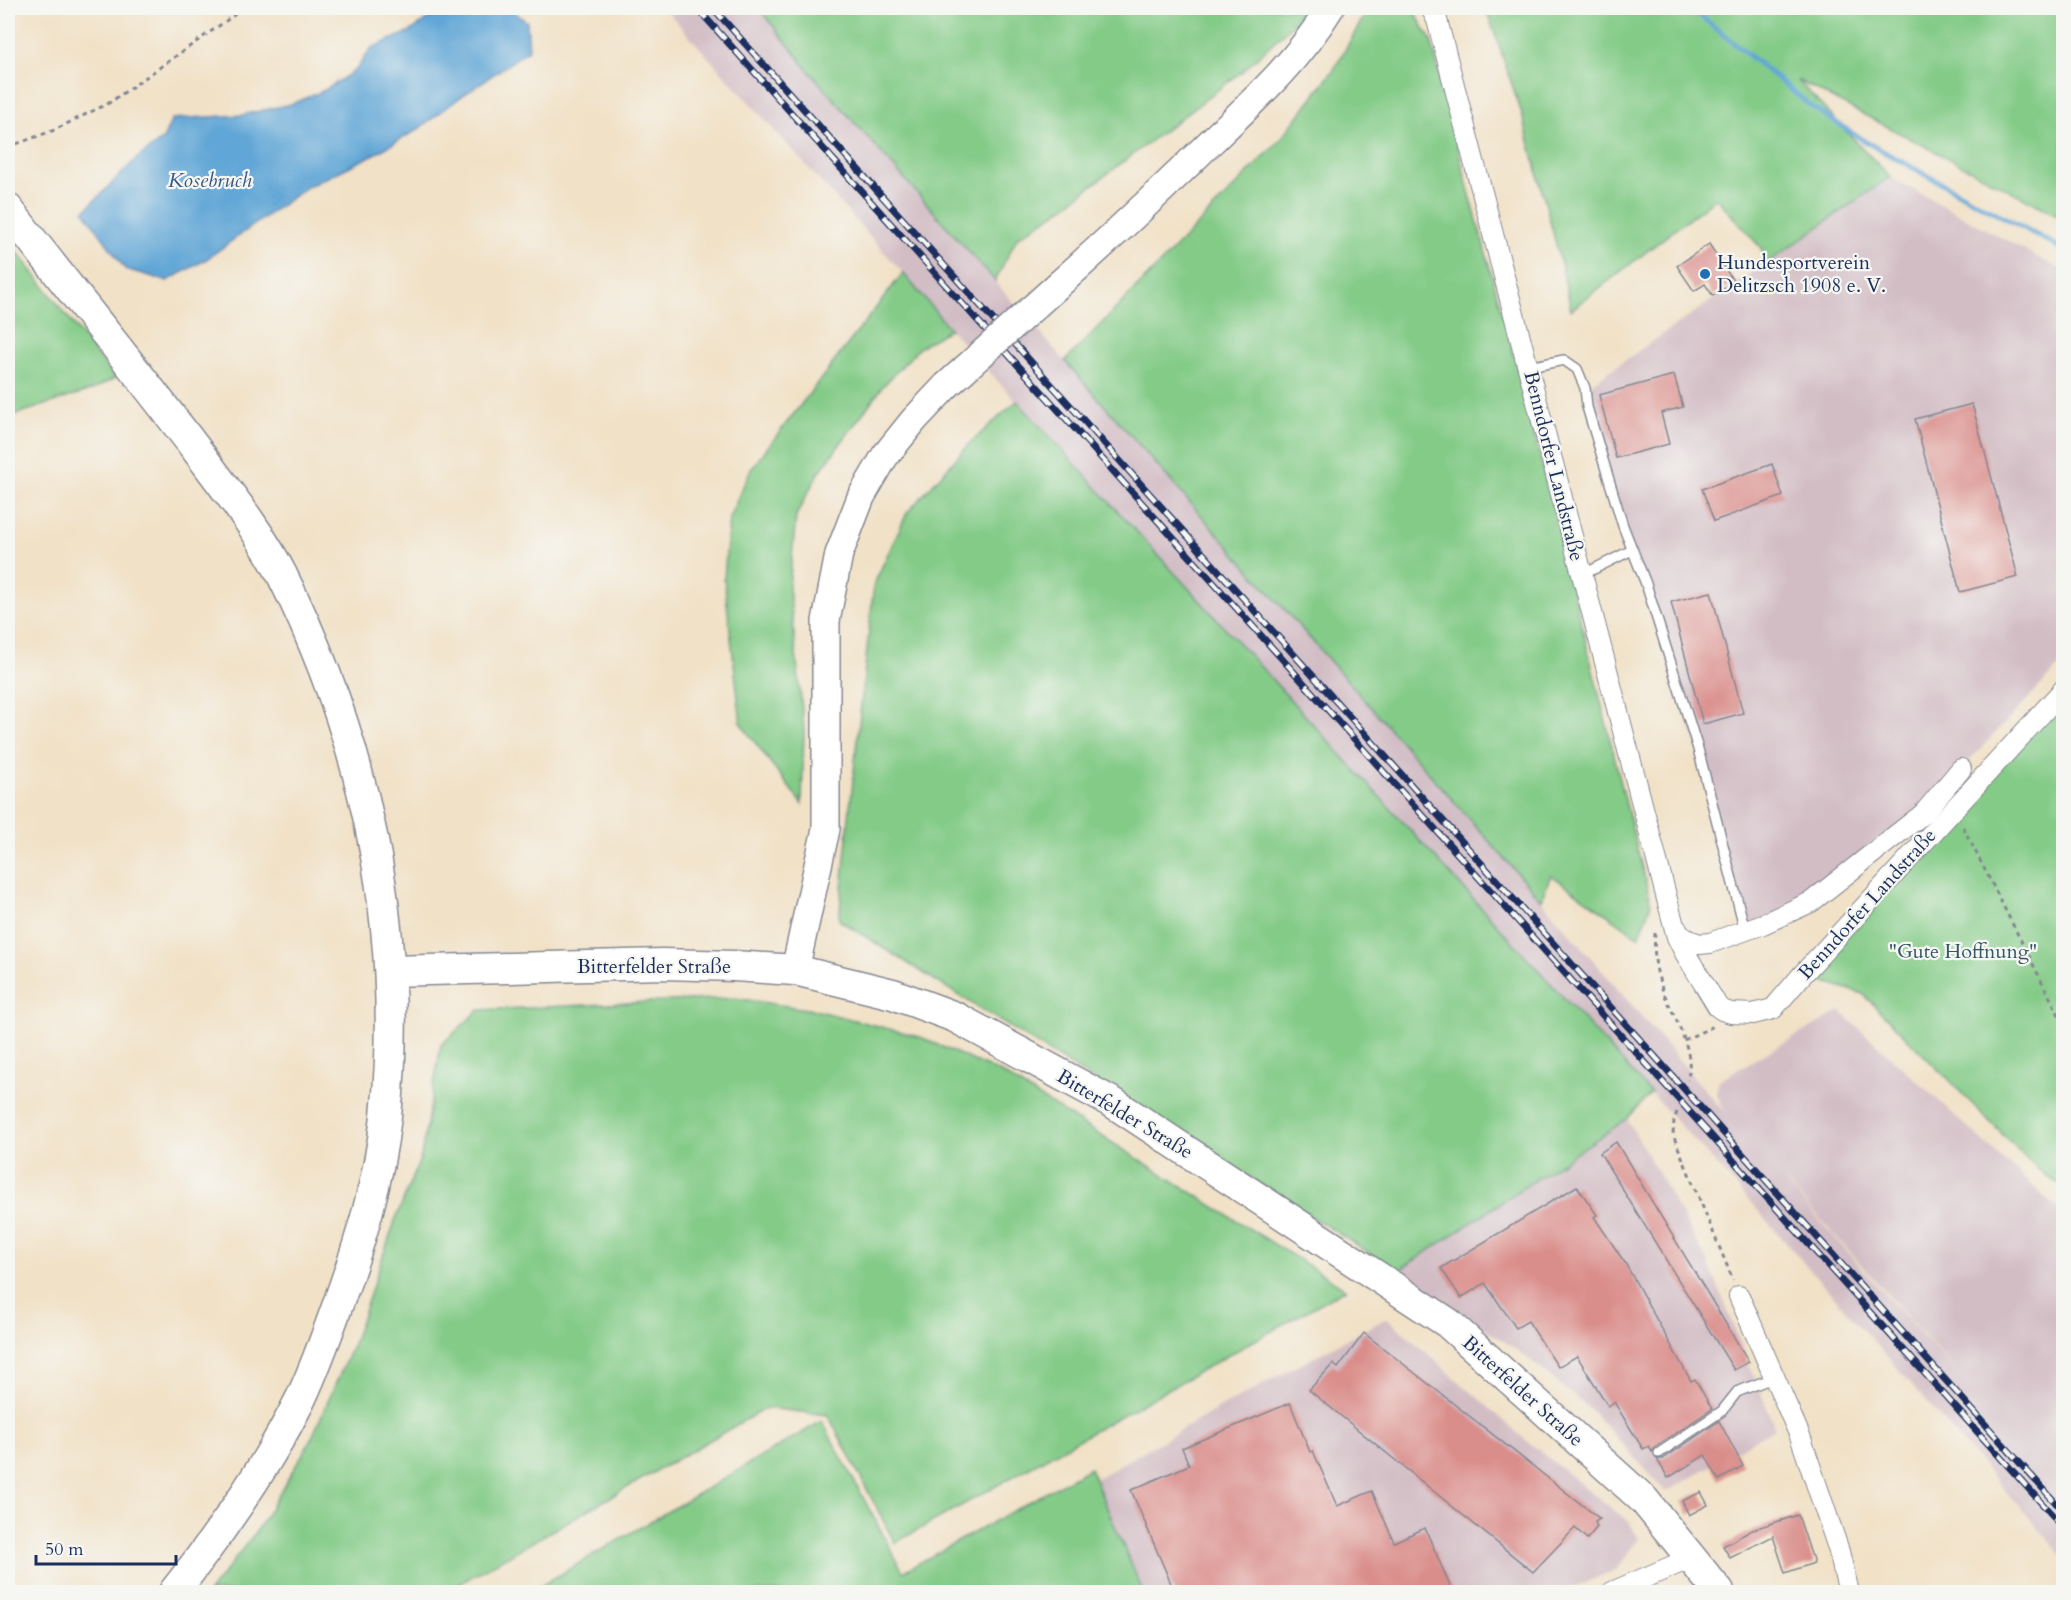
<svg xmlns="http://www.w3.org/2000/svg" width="2071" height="1600" font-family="Cardo,serif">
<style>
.industrial{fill:#d2bdc5;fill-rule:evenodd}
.green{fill:#83cb87;stroke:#4f7d72;stroke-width:1.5}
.water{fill:#60a6d6;stroke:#3e6a9a;stroke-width:1.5}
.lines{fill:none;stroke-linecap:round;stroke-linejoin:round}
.stream{stroke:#60a6d6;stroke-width:5}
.building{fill:#da8e8b}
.service-casing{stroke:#868892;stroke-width:12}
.minor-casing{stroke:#868892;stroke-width:22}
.secondary-casing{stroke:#868892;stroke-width:30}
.primary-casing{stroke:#868892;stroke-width:33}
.path{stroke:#868892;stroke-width:3;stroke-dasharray:4.5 4.5;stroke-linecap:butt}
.service{stroke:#fff;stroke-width:9}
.minor{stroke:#fff;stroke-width:20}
.secondary{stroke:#fff;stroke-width:27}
.primary{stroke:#fff;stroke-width:30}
.rail-casing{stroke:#1b2f5e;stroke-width:7}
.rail{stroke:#f6f6f2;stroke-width:4.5;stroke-dasharray:14;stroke-linecap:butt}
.secondary-bridge-casing{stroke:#868892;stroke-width:30;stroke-linecap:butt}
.secondary-bridge{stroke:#fff;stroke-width:27}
.poi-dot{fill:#1f6fb2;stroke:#f6f6f2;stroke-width:2}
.labels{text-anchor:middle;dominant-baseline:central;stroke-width:4.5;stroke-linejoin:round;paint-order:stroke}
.poi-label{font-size:20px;fill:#1b2f5e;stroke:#f6f6f2;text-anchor:start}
.street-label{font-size:20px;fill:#1b2f5e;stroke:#f6f6f2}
.park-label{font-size:20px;fill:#355668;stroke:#f6f6f2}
.water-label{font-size:21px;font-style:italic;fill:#335988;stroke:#f6f6f2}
</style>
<rect width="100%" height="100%" fill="#f6f6f2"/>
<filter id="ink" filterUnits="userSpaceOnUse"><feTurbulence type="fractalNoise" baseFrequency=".0167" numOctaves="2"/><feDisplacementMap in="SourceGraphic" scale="12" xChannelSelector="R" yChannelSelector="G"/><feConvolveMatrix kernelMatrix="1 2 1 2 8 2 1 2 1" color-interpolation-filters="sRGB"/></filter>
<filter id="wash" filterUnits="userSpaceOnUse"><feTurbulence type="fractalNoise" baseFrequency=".008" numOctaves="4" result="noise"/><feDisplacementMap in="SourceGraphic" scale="24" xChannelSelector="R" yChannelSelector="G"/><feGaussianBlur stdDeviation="1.35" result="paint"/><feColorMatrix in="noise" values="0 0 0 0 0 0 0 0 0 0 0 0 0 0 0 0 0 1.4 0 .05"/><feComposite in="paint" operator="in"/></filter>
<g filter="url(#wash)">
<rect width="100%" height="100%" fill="#f1e1c6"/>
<g class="industrial">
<path d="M 664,8 L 759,8 L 808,70 L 1541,900 L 1725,1113 L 1716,1092 L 1719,1080 L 1840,1011 L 2050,1202 L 2063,1211 L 2063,1556 L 1737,1187 L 950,329 L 903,273 ZM 1784,1180 L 1785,1180 L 1984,1402 L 1879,1288 Z"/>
<polygon points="1890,177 2063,271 2063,662 1961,769 1811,902 1745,930 1698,749 1623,526 1585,388"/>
<polygon points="1627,1119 1708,1262 1775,1428 1666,1492 1592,1411 1524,1355 1398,1271"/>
<polygon points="1387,1318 1528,1442 1629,1522 1639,1539 1617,1569 1564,1592 1143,1592 1095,1479 1221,1407"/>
</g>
<g class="green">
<polygon points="759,8 1304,8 1292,25 1244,70 1060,210 1017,238 995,281 808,70"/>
<polygon points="1369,8 1412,8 1431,40 1467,184 1526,401 1651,904 1639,937 1551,875 1541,900 1065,361 1281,139 1334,69"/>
<polygon points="1486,8 2063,8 2063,218 1797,80 1890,177 1767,263 1761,248 1716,198 1571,310 1562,267 1522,114"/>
<polygon points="8,240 115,378 94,389 8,417"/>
<polygon points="903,273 950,329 920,347 883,386 818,474 796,516 789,587 804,728 802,804 741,724 724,578 729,518 751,469"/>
<polygon points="1017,401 1651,1093 1627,1119 1398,1271 839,920 849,817 874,584 907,513 971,442"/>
<polygon points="2063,689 2063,1188 2035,1167 1863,994 1802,975"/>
<polygon points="735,998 819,1011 920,1037 1001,1073 1346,1289 895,1543 828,1415 766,1408 445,1592 209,1592 258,1529 310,1442 353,1344 396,1218 421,1157 441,1045 479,1010"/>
<polygon points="822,1421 903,1572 1090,1468 1143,1592 530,1592"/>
</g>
<polygon class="water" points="444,8 509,8 527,22 529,50 458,99 417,130 373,155 307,187 205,260 167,281 125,269 84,211 137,158 163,139 172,119 242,115 291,104 325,90 356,70 371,48 409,32"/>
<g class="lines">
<polyline class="stream" points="1691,8 1812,107 1866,142 2064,250"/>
</g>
<g id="blocks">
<g class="building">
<polygon points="1709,244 1734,282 1713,296 1705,284 1694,291 1677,266"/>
<polygon points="1674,375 1683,407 1661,413 1669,444 1616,458 1599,395"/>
<polygon points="1972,404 2018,577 1960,592 1915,419"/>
<polygon points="1772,464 1783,496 1714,521 1702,489"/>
<polygon points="1711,592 1743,713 1703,724 1671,602"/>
<polygon points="1616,1142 1749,1362 1734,1370 1600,1153"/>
<polygon points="1577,1186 1597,1215 1594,1217 1625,1263 1691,1381 1695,1379 1712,1409 1655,1447 1652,1452 1649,1446 1643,1449 1614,1402 1608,1406 1577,1356 1558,1367 1528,1321 1516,1328 1485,1283 1461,1298 1441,1268"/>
<polygon points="1364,1333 1600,1519 1595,1522 1597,1527 1587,1539 1575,1528 1533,1572 1309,1390 1333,1364 1338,1368"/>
<polygon points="1290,1403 1310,1452 1313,1451 1337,1506 1372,1491 1394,1542 1425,1528 1453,1593 1175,1593 1131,1490 1189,1465 1182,1448"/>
<polygon points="1719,1421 1743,1466 1719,1480 1705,1455 1668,1478 1657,1459 1663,1459"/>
<polygon points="1701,1492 1708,1505 1689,1515 1682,1501"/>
<polygon points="1798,1515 1814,1563 1785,1573 1773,1536 1730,1558 1723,1546 1754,1529"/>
</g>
</g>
</g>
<g filter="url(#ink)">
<use href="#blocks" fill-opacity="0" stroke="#868892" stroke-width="1.5"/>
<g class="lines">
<g class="service-casing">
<g id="service">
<polyline points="1529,367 1564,360 1577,369 1585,388 1587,407 1623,526 1646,584 1698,749 1745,930"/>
<polyline points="1582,575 1632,550"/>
<polyline points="1659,1453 1722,1411 1737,1392 1775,1377"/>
</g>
</g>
<g class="minor-casing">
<g id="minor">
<polyline points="1431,8 1437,20 1668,903 1677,937 1685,953 1718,1007 1722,1010 1731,1013 1753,1014 1773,1009 1802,975 2064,689"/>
<polyline points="1676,928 1680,935 1691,941 1700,944 1710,943 1763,924 1811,902 1924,813 1961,769"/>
<polyline points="1739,1296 1800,1436 1838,1548 1849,1592"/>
<polyline points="1612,1592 1691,1558"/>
</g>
</g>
<g class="secondary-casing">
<g id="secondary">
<path d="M 1056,287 C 1112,237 1166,186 1219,134 C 1260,95 1301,56 1330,8"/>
<polyline points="795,970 826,829 826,621 839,554 861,497 885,456 914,420 946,386"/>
</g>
</g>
<g class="primary-casing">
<g id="primary">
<path d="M 8,209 C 71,291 137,371 199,453 C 228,492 260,532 282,575 C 366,743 405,929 386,1116 C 379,1181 360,1243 338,1304 C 327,1335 315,1368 301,1398 C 266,1468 222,1531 174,1592"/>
<polyline points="390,971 663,964 734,966 795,970 893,994 955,1017 1115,1104 1448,1323 1644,1500 1719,1592"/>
</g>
</g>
<g class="path">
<polyline points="8,147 52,131 109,103 233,16 241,8"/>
<polyline points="1963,827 2064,1025"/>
<path d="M 1655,933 C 1654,949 1654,963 1659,979 C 1667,1009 1698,1048 1687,1080"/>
<polyline points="1684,1040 1714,1026"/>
<polyline points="1677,1112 1674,1121 1673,1135 1733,1280"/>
</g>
<use href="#service" class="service"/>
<use href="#minor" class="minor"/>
<use href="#secondary" class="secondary"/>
<use href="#primary" class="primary"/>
<g class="rail-casing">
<g id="rail">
<polyline points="697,8 987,331"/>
<polyline points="713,8 996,323"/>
<polyline points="1015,344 2064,1512"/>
<polyline points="1006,352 2064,1528"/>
</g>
</g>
<use href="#rail" class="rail"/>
<g class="secondary-bridge-casing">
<polyline id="secondary-bridge" points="946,386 1056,287"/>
</g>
<use href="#secondary-bridge" class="secondary-bridge"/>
</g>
</g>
<circle class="poi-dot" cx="1705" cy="274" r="6"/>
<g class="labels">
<g class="poi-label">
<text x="1717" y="262">Hundesportverein<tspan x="1717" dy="23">Delitzsch 1908 e. V.</tspan></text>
</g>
<g class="street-label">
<text transform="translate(1554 466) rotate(76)">Benndorfer Landstraße</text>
<text transform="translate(1867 904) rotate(-48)">Benndorfer Landstraße</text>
<text x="654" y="966">Bitterfelder Straße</text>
<text transform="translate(1125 1114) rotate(31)">Bitterfelder Straße</text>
<text transform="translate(1523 1391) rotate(42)">Bitterfelder Straße</text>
</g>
<g class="park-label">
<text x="1963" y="951">"Gute Hoffnung"</text>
</g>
<g class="water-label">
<text x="210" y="180">Kosebruch</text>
</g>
</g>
<rect width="2071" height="1600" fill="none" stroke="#f6f6f2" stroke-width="30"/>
<path d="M36 1555v9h140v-9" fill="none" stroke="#1b2f5e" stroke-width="3"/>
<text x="45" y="1555" font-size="18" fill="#1b2f5e" stroke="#f6f6f2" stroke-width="4.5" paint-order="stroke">50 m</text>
</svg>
